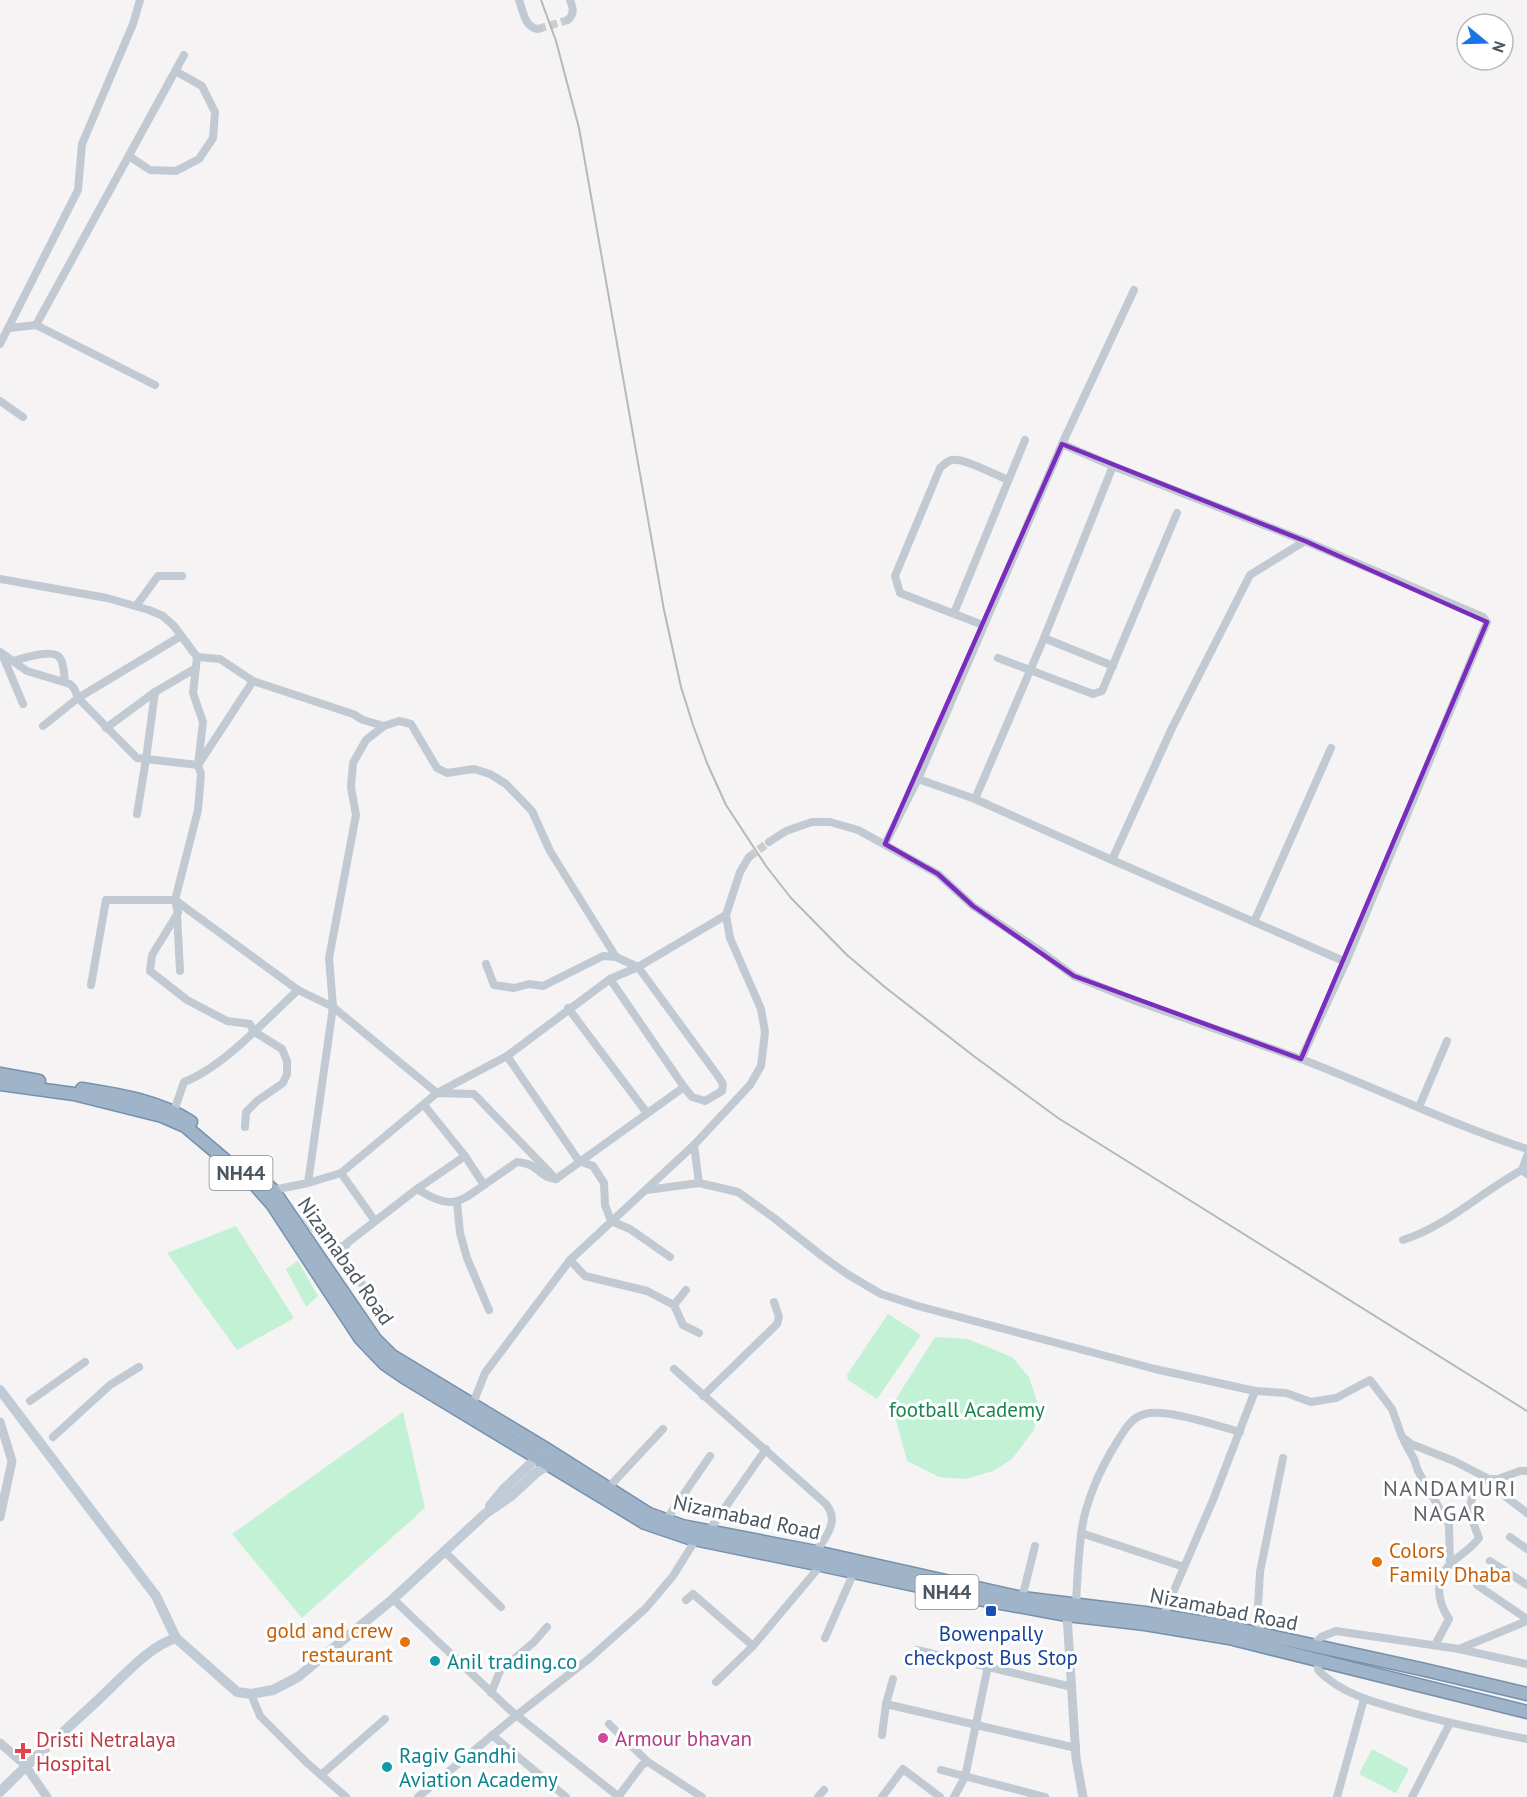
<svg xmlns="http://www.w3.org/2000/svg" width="1527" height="1797" font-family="'PT Sans',sans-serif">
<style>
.green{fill:#c3f1d5}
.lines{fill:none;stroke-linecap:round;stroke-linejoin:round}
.minor-tunnel{stroke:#caccce;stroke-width:8;stroke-dasharray:8 4;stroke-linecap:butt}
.trunk-casing{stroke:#7690ad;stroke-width:15}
.minor{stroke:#c1cad2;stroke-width:8}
.tertiary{stroke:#c1cad2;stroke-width:9}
.secondary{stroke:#c1cbd6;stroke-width:10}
.trunk{stroke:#9fb4c9;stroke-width:12}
.rail{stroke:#b5b8bd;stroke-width:2}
.marked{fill:none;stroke:#7b2cbf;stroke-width:4.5;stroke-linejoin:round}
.food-dot{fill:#e8710a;stroke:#fff;stroke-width:2}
.transit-dot{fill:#1a4fb4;stroke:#fff;stroke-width:2}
.culture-dot{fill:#0f9aa8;stroke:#fff;stroke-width:2}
.hotel-dot{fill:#d1479c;stroke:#fff;stroke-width:2}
.health-dot{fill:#e0444e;stroke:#fff;stroke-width:2}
.labels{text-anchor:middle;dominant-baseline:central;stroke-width:6;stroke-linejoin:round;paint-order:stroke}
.shield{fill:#fff;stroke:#808990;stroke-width:1.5}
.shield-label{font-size:20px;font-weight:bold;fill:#4a5661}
.street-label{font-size:21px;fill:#4a5661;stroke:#fff}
.park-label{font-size:21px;fill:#17864f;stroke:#fff}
.food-label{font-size:21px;fill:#c56008;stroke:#fff;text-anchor:start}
.transit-label{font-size:21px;fill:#164399;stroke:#fff}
.culture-label{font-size:21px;fill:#0d838f;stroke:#fff;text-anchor:start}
.hotel-label{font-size:21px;fill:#b23c85;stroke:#fff;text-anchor:start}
.health-label{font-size:21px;fill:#be3a42;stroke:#fff;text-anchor:start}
.neighbourhood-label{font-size:22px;letter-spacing:1.5px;fill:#5f6368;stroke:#fff}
</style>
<rect width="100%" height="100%" fill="#f5f3f3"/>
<g class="green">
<polygon points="236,1226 294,1318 237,1350 167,1253"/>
<polygon points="298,1261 318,1296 306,1307 286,1269"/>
<polygon points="888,1314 921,1335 877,1399 848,1380 847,1375"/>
<polygon points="935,1337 968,1339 1012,1357 1029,1377 1039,1407 1034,1430 1012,1459 993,1471 966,1479 939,1477 907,1461 892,1405"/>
<polygon points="403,1412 425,1508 302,1618 232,1534"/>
<polygon points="1372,1749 1409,1769 1396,1793 1359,1774"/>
</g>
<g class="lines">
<g class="minor-tunnel">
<polyline points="538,29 568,20"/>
<polyline points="749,857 769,842"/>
</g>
<g class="trunk-casing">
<g id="trunk">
<polyline points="0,1074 39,1081"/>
<polyline points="0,1084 74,1094 162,1116 185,1126 256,1186 272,1204 360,1338 385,1364 404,1377 645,1523 689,1538 821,1565 979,1599 1067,1615 1145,1624 1229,1638 1527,1712"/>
<path d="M 82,1089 C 120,1095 159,1101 191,1122"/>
<polyline points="253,1173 273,1190 375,1339 392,1356 546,1449 649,1514 682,1526 816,1552 1022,1598 1145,1613 1224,1626 1421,1669 1527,1694"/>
</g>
</g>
<g class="minor">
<path d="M 519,0 C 523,11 525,28 538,29"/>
<path d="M 568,20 C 575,13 573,8 570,0"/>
<polyline points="129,156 150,170 176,171 199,159 213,138 215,112 202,86 177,72"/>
<polyline points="36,325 184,55"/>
<polyline points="9,328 36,325 155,385"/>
<polyline points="0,344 78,190 82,144 133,24 140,0"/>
<polyline points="0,401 23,417"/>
<polyline points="0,579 107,598 149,610 163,616 174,626 197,657 193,693 203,722 198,765 201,774 198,810 175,900 298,990 333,1007 437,1093 507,1056 610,979 638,967 726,915"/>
<polyline points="136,606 158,576 182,576"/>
<polyline points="954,613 1025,440"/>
<path d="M 983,625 L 900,593 L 895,576 L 940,468 C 944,465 947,461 952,460 C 965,458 995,475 1008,480"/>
<polyline points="1044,638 1113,466 1062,444"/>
<polyline points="0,652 27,671 70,684 74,688 78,698 43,726"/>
<polyline points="2,654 23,704"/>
<polyline points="197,657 220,659 253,681 353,714 363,720 384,726"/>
<polyline points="998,658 1093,694 1102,691 1177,513"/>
<path d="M 13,661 C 23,658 54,648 60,658 C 64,663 64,675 65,682"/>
<polyline points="155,692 146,759 137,758 78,698 181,636"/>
<polyline points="106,728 155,692 196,668"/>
<polyline points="918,779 975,799 1044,638 1113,666"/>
<polyline points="975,799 1112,860 1172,728 1250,575 1305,541 1113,466"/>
<polyline points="137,814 146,759 198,765 253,681"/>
<polyline points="769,842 786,831 812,822 830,822 858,830 938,874 973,906 1039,950 1074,976 1136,1001 1301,1059 1346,962"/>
<polyline points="885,844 918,779 1062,444 1134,290"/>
<polyline points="1112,860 1346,962 1487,622 1483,617 1305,541"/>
<polyline points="177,915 180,971"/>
<polyline points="1254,922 1331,748"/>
<polyline points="486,964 494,985 514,988 529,984 543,986 603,956 616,957"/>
<polyline points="91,985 106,900 175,900 178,913 152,955 150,971 187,1000 227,1021 250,1024 253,1031 282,1049 287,1061 287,1074 283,1083 257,1101 246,1112 245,1127"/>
<polyline points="568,1008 647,1113"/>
<polyline points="507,1056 579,1161 593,1166 604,1183 605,1205 611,1221 630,1229 670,1257"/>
<path d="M 1301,1059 C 1377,1088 1450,1124 1527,1149"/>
<polyline points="1419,1107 1447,1041"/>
<path d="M 174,1111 L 184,1082 C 224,1067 266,1019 298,990"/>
<path d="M 465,1156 L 484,1185 L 517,1162 C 539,1163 540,1179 556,1179"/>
<polyline points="1527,1156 1522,1170 1527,1174"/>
<polyline points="341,1173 375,1221"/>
<polyline points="308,1183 341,1173 437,1093 474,1094 556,1179 684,1087"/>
<polyline points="699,1183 738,1192 774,1218 822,1256 847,1274 881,1294 918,1306 1155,1369 1255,1391 1286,1393 1311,1402 1336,1398 1370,1380 1392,1409 1402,1437 1411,1444 1454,1461 1489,1479 1498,1479 1520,1471 1527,1471"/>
<path d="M 417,1189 C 449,1208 455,1206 484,1185"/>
<polyline points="273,1190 308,1183 333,1007 329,958 356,815 351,787 353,763 366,740 384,726 399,721 411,724 437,768 447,773 474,769 490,774 506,784 532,811 550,851 616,957 638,967 718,1076 723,1084 722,1091 705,1101 692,1097 684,1087 610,979"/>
<polyline points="647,1190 699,1183 694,1145"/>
<polyline points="457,1202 460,1233 467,1258 489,1310"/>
<polyline points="307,1218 313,1227 332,1247 344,1246 347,1243"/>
<path d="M 1403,1240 C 1447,1226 1481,1192 1522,1170"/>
<polyline points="570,1260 585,1276 647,1291 674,1305 686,1290"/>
<polyline points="674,1305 683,1325 699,1333"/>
<polyline points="383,1311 349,1267 343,1255 347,1243 417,1189 465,1156 424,1105"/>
<path d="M 674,1369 L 826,1504 C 840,1522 826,1536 816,1552"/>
<polyline points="703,1396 777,1324 779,1317 774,1302"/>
<polyline points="30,1401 85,1362"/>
<polyline points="472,1406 485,1373 570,1260 694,1145 750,1085 761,1066 765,1032 761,1009 730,938 726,915 740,872 749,857"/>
<polyline points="53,1437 110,1385 139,1367"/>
<polyline points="1404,1441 1414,1459 1418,1471 1449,1525 1450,1565"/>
<polyline points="608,1488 663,1429"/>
<polyline points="666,1520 710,1456"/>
<polyline points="708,1532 766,1449"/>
<polyline points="1081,1533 1184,1567"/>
<polyline points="1510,1537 1527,1549"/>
<polyline points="444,1551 501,1607"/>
<polyline points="1490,1561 1527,1585"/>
<polyline points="1477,1585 1527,1619"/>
<polyline points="1022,1598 1035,1546"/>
<polyline points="393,1599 510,1710 619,1797"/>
<polyline points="686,1600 693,1594 753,1646"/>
<path d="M 1076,1605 C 1077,1582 1078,1559 1081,1536 C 1084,1504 1100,1469 1117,1442 C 1124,1431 1131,1417 1145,1414 C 1166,1408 1218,1426 1240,1432"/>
<polyline points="1163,1616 1213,1500 1255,1391"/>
<polyline points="1260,1635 1258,1607 1260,1572 1283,1458"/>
<polyline points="825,1638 854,1572"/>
<path d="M 1435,1645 L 1449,1619 C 1437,1601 1434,1580 1451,1563 C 1461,1554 1471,1549 1479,1538 C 1469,1513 1466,1508 1478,1483 L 1489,1479 L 1505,1496 L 1527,1513"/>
<polyline points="1312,1646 1321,1637 1336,1631 1459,1649 1527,1664"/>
<polyline points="1459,1649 1527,1621"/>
<polyline points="917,1650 1072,1687"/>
<path d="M 1318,1659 L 1318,1670 C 1342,1695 1377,1703 1409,1712 C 1448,1723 1487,1731 1527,1739"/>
<polyline points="716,1682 753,1646 821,1565"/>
<polyline points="491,1693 500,1671 534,1642 547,1627"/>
<polyline points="251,1694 260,1716 306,1762 346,1797"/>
<polyline points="886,1704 1076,1748"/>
<polyline points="609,1724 648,1762 642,1765 618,1797"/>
<polyline points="492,1735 566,1797"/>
<polyline points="882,1735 886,1704 893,1679"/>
<polyline points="648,1762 702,1797"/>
<polyline points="941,1770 1045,1797"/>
<polyline points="321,1775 385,1719"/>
<polyline points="418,1797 517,1715 590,1658 646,1608 673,1576 696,1539"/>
<polyline points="818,1797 824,1790"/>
<polyline points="882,1797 903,1769 940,1797"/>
<polyline points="954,1797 965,1777 988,1666"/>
<polyline points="1337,1797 1364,1699"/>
<polyline points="1412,1797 1450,1723"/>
</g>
<g class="tertiary">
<polyline points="0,1422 12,1461 0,1517"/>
<polyline points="1067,1615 1076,1758 1083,1797"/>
<polyline points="0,1743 23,1763"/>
<polyline points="25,1765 47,1797"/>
</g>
<g class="secondary">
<polyline points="0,1390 156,1596 176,1638 237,1692 251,1694 273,1690 298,1677 393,1599 485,1514 511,1496 537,1472 553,1462"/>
<polyline points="490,1506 504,1489 542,1453"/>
<path d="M 0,1792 C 31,1760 65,1731 98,1700 C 120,1680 147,1647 176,1638"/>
</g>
<use href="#trunk" class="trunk"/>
<polyline class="rail" points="541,0 556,41 579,128 664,610 681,687 693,725 707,763 726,805 766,866 791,898 847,955 886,988 975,1057 1058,1118 1527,1411"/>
</g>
<path class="marked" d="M 1062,444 L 1305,541 L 1487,622 L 1301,1059 L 1074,976 L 973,906 L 938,874 L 885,844 Z"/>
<g class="food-dot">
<circle cx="1377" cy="1562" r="6"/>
<circle cx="405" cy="1642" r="6"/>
</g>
<rect class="transit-dot" x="985" y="1605" width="12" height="12" rx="3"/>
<g class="culture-dot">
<circle cx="435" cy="1661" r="6"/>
<circle cx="387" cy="1767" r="6"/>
</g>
<circle class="hotel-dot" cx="603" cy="1738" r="6"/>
<path class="health-dot" d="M20 1742h6v6h6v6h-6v6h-6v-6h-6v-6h6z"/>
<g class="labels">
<g class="shield">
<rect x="209.5" y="1156" width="63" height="34" rx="4.5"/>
<rect x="915.5" y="1575" width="63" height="34" rx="4.5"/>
</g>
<g class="shield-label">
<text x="241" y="1173">NH44</text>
<text x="947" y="1592">NH44</text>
</g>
<g class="street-label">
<text transform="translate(346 1261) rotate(55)">Nizamabad Road</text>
<text transform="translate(747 1517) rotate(12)">Nizamabad Road</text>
<text transform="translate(1224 1609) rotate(11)">Nizamabad Road</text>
</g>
<g class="park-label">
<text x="967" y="1409">football Academy</text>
</g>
<g class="food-label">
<text x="1389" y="1550">Colors<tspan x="1389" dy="24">Family Dhaba</tspan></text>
<text x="393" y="1630" text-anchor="end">gold and crew<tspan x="393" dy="24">restaurant</tspan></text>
</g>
<g class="transit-label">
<text x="991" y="1633">Bowenpally<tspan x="991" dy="24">checkpost Bus Stop</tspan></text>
</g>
<g class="culture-label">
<text x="447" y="1661">Anil trading.co</text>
<text x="399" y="1755">Ragiv Gandhi<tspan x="399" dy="24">Aviation Academy</tspan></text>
</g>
<g class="hotel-label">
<text x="615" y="1738">Armour bhavan</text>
</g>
<g class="health-label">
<text x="36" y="1739">Dristi Netralaya<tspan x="36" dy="24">Hospital</tspan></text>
</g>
<g class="neighbourhood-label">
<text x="1450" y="1488">NANDAMURI<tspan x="1450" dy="25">NAGAR</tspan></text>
</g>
</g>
<g transform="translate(1485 42) rotate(109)"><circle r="28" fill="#ffffff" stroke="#b7bbc0" stroke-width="1.5"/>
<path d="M0-4.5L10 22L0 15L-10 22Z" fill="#1a73e8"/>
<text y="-9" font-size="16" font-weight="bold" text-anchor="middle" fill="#4a5661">N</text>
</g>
</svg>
